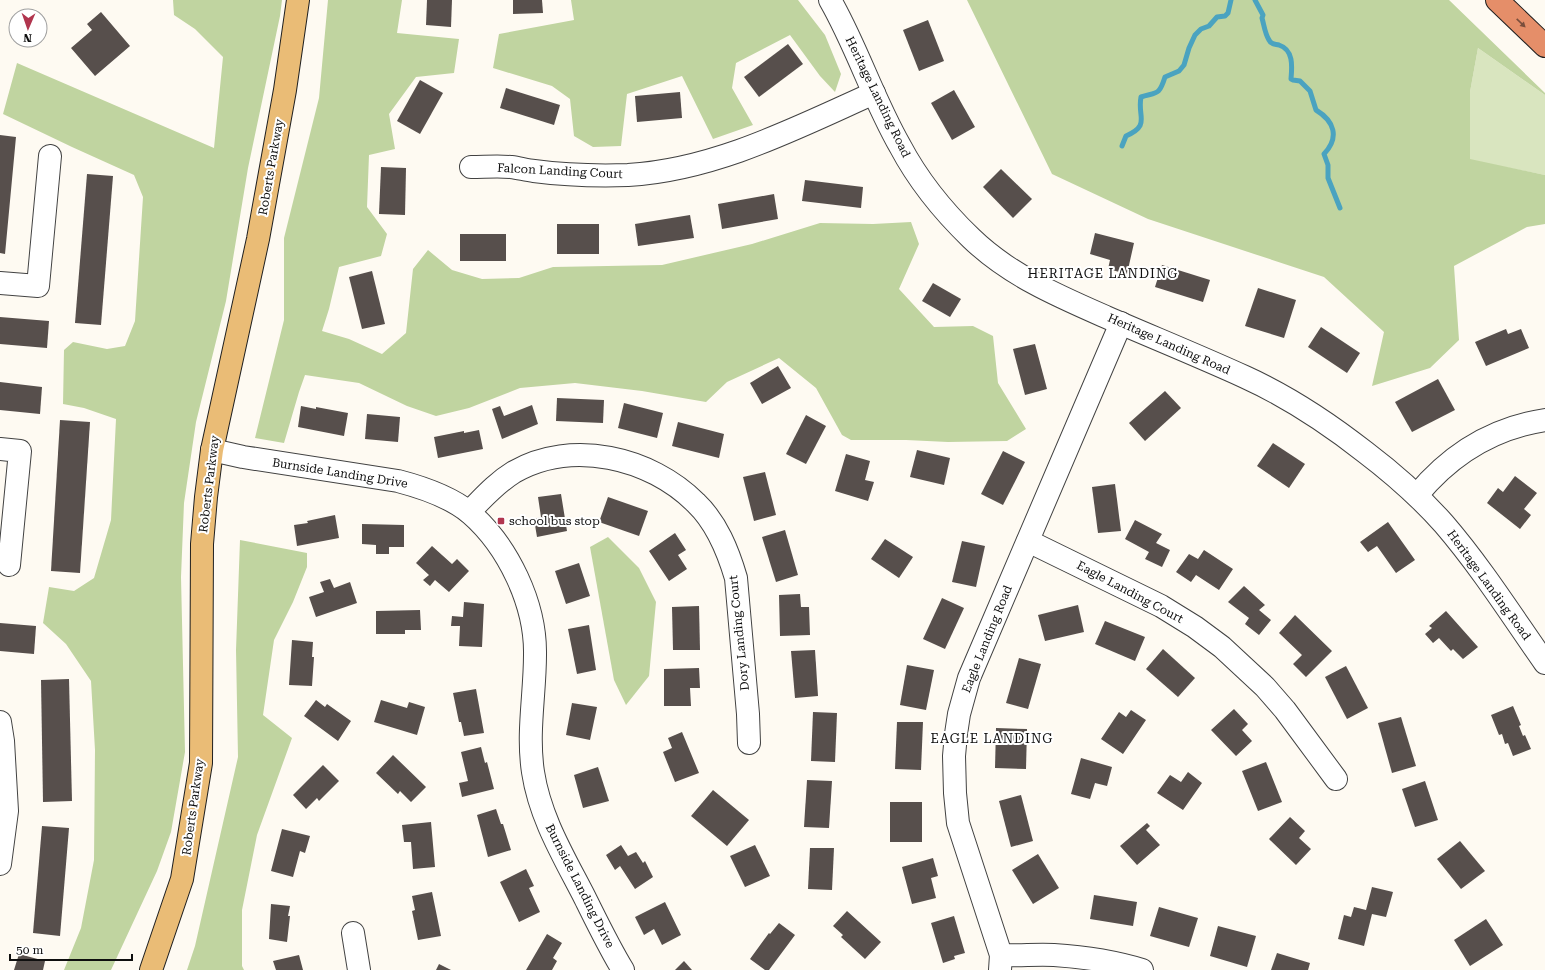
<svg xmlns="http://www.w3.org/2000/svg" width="1545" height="970" font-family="'Roboto Serif',serif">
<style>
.green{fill:#d9e5bf}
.forest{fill:#c0d4a0}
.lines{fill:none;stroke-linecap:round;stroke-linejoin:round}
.stream{stroke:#4aa3c0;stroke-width:5}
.building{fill:#574f4c}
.minor-casing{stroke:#424242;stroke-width:24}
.major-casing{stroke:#202020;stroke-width:24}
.highway-casing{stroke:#202020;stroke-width:24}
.minor{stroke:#fff;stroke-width:22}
.major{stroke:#eabc76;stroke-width:22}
.highway{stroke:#e58e69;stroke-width:22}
.oneway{fill:#7a4e3c}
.poi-dot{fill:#b1354e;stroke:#fff;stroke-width:1.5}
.labels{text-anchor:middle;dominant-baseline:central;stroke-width:4;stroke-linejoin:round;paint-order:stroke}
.street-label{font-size:12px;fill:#0f0f0f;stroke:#fff}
.poi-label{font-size:12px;fill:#0f0f0f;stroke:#fff;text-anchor:start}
.neighbourhood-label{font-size:13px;letter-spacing:1px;fill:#0f0f0f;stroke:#fff}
</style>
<rect width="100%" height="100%" fill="#fefaf2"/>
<polygon class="green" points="1478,48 1545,95 1545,175 1469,160 1470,92"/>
<g class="forest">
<polygon points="173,0 282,0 280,16 248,168 226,301 196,422 184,503 181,577 185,752 171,832 157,871 111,970 64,970 81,928 94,860 95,750 91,681 66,644 43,623 49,587 74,591 94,578 111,520 116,419 84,408 63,404 64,350 73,342 107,349 125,346 135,321 143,197 134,175 72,147 3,114 17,63 214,148 223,57 195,29 174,15"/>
<polygon points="328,0 402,0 397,33 459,39 454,73 416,77 389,114 395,149 369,155 367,207 387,234 381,256 339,267 329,309 322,331 349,339 382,354 406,333 413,269 428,250 452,270 482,279 519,278 553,267 662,265 752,244 820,223 873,224 911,222 919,244 899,289 934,327 973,326 993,336 998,383 1026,429 1007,441 948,442 906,440 851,440 842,435 816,388 779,358 727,382 706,402 642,391 575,383 520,388 469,408 436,416 407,406 359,383 305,375 299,392 284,443 255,438 284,320 284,238 319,98"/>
<polygon points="571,0 798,0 825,35 841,74 835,92 820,76 790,35 736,63 732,88 753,125 713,139 682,76 627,94 621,146 593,147 574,136 570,99 552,86 493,68 499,34 574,20"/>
<polygon points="967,0 1449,0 1545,93 1545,95 1478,48 1470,92 1470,159 1545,175 1545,224 1527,227 1454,266 1459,340 1430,368 1372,386 1384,332 1324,277 1148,219 1052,174"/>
<polygon points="608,537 639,568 656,602 649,676 626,705 614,680 590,547"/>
<polygon points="240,540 307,553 307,567 293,602 274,640 263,715 292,738 257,835 242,910 242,966 244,970 187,970 195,946 238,757 236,650"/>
</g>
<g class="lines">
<g class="stream">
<path d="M 1255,0 L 1263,15 L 1262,18 C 1264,25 1265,34 1269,40 C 1271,45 1275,44 1279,45 C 1294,50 1292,67 1291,79 L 1293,80 L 1300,81 L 1310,91 L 1316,110 C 1334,121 1340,137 1324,154 L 1328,165 L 1328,178 L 1340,208"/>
<path d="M 1122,146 L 1126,136 C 1151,125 1137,117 1141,97 C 1157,92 1159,96 1165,77 L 1179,71 L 1184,65 L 1189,48 L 1195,35 L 1201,29 L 1209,26 L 1217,17 L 1225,16 L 1228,13 L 1231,0"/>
</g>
</g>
<g class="building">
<polygon points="427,0 452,0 451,27 426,25"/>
<polygon points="513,0 542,0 543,13 513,14"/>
<polygon points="101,12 130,46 95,76 71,48 92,30 87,24"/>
<polygon points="928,20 944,61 919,71 903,30"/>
<polygon points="788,44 803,64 759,97 744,77"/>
<polygon points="420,80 443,93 420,134 397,121"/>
<polygon points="506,88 560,105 554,125 500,108"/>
<polygon points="954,90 975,127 952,140 931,103"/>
<polygon points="680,92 682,118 637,122 635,96"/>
<polygon points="0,135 16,137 5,254 0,253"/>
<polygon points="381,167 406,168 405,215 379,214"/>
<polygon points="1001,169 1032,199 1013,218 983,187"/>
<polygon points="87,174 113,176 101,325 75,323"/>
<polygon points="805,180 863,187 861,208 802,201"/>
<polygon points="774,194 778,219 722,229 718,204"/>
<polygon points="690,215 694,238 638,246 635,224"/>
<rect x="557" y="224" width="42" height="30"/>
<polygon points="1095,233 1134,243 1127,274 1108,269 1110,260 1090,254"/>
<rect x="460" y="234" width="46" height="27"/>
<polygon points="1162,265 1210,280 1203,302 1155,287"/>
<polygon points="372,271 385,324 362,329 349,277"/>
<polygon points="933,283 961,299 950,317 922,301"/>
<polygon points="1258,288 1296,300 1284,338 1245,326"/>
<polygon points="0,317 49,321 47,348 0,344"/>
<polygon points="1321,327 1360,353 1347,373 1308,347"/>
<polygon points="1506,329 1508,334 1521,329 1529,348 1486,366 1475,342"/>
<polygon points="1035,344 1047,389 1025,395 1013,349"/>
<polygon points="778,366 791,388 762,404 750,383"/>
<polygon points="1438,379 1455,410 1412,432 1395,402"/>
<polygon points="0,382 42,387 40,414 0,410"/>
<polygon points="1165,391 1181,408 1145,441 1129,423"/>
<polygon points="557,398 604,400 603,423 556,421"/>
<polygon points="624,403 663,413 657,438 618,428"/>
<polygon points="532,405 538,424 502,439 492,409 500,406 504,416"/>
<polygon points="301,406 316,409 316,407 348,413 344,436 298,427"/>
<polygon points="367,414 400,417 398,442 365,439"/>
<polygon points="806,415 826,426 806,464 786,454"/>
<polygon points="60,420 90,422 80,573 51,571"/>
<polygon points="678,422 724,434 719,458 672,446"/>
<polygon points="479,430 483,449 438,458 434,437 464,431 464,433"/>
<polygon points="1273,443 1305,464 1289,488 1257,466"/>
<polygon points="917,450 950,458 944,485 910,477"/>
<polygon points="1003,451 1025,462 1003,505 981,494"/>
<polygon points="846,454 870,461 865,480 874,482 868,501 835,491"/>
<polygon points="765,472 776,515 754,521 743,477"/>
<polygon points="1515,476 1537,493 1524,509 1531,515 1520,529 1487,503 1498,488 1503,492"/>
<polygon points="1115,484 1121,531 1098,533 1092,487"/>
<polygon points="561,494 567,531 537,537 534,519 541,517 538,497"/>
<polygon points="608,497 648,511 639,536 599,522"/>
<polygon points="335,515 339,538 297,546 294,525 308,523 307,521"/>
<polygon points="1135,520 1162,534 1156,543 1170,550 1162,567 1145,559 1149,552 1125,539"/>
<polygon points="1388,522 1415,560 1396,573 1377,546 1368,552 1360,542"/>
<polygon points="362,524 404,525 404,547 389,547 389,554 376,554 376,545 362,544"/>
<polygon points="785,530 798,575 776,582 762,537"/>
<polygon points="675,533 686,550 678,555 687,569 669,581 649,551"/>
<polygon points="885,539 913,557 899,578 871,559"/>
<polygon points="962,541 985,546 976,587 952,582"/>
<polygon points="432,546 452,564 457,559 469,571 449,592 435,580 430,586 423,580 429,575 416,563"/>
<polygon points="1204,550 1233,569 1219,590 1196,575 1191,582 1176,572 1189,554 1198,559"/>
<polygon points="579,563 590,596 566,604 555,571"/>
<polygon points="330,579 334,588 350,582 357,603 316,617 309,597 324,592 320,582"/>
<polygon points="1244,586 1265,605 1259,610 1271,620 1259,635 1245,624 1249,618 1228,602"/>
<polygon points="800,594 801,607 809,607 810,635 780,636 779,595"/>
<polygon points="942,598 964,608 945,649 923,639"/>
<polygon points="464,602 484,604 482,647 459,646 460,626 451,626 452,616 463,617"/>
<polygon points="1078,605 1084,632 1045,641 1038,615"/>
<polygon points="699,606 700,650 673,650 672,607"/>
<polygon points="420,610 421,630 405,630 405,634 376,634 376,611"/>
<polygon points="1446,611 1478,647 1463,659 1453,649 1451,651 1439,638 1433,643 1425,634 1432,628 1429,626"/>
<polygon points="1295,615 1332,651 1306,677 1293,664 1302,655 1279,633"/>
<polygon points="1105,621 1145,637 1135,661 1095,644"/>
<polygon points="0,623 36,626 34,654 0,651"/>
<polygon points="589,625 596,670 577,674 568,629"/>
<polygon points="292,640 313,642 312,657 314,657 312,686 289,685"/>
<polygon points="1163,649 1195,678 1178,697 1146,669"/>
<polygon points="815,650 818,696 795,698 791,651"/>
<polygon points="1019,658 1041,664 1028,709 1006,703"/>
<polygon points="907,665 934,670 926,710 900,705"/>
<polygon points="1346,666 1368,708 1347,719 1325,677"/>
<polygon points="699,668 700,688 690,688 691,706 664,706 664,669"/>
<polygon points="69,679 72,801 43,802 41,680"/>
<polygon points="476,689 484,733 464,736 461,722 459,722 453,693"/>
<polygon points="316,700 325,707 327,704 351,721 338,741 304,716"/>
<polygon points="381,700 407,708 409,702 425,707 417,735 374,722"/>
<polygon points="572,703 597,707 590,740 566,735"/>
<polygon points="1513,706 1521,725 1519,726 1523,736 1525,735 1531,749 1513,756 1508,743 1505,744 1502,734 1499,735 1491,715"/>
<polygon points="1234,709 1248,724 1242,730 1252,741 1236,756 1211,730"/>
<polygon points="1131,710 1146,720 1123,754 1101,739 1119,712 1126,717"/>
<polygon points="813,712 837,713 835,762 811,761"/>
<polygon points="1401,717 1416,766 1392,773 1378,723"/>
<polygon points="897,722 923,722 921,770 895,769"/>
<polygon points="996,728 1027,729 1026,769 995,768"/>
<polygon points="682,732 699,773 675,782 663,752 672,748 668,738"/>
<polygon points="481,747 485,763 487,762 494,789 462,797 459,783 468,781 461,752"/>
<polygon points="393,755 426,787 411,802 400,791 398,794 376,773"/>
<polygon points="1081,758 1112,767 1107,786 1095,783 1090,799 1071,794"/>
<polygon points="1266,762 1282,802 1258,811 1242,771"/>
<polygon points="323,765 339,781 319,801 317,798 306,809 293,795"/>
<polygon points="598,767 609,801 583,808 574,775"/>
<polygon points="1188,772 1202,783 1183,810 1157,793 1170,775 1181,782"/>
<polygon points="807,780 832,781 829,828 804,827"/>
<polygon points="1425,781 1438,820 1415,827 1402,789"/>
<polygon points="713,790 749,820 727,846 691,816"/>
<polygon points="1021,795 1033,841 1011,847 999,801"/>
<rect x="890" y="802" width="32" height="40"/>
<polygon points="496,809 501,824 503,824 511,850 488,857 477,815"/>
<polygon points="1290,817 1305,831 1299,838 1311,849 1296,865 1269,839"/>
<polygon points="431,822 435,867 413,869 411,842 404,842 402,825"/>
<polygon points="1147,823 1150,826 1146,830 1160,845 1137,865 1120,846"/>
<polygon points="42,826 69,828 60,936 33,933"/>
<polygon points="282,829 310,836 305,853 300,851 293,877 271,871"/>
<polygon points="1460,841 1485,871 1461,889 1437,859"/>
<polygon points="621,845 628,856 636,852 643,863 645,861 653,877 635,889 620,866 615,870 606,855"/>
<polygon points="755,845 770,876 745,887 730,856"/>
<polygon points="810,848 834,848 832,890 808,889"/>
<polygon points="1038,854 1059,888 1033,904 1012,870"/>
<polygon points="933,858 938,876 931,878 936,898 912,904 902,867"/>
<polygon points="526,869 534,886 529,888 540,912 519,922 500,882"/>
<polygon points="1372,887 1393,892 1386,917 1372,914 1364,946 1338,939 1344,915 1351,917 1354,907 1366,910"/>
<polygon points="432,892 441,936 418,940 412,911 415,910 412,896"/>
<polygon points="1094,895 1137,902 1133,926 1090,919"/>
<polygon points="665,902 681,935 662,945 654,929 644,935 635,917"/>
<polygon points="271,904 290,906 288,916 290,916 287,942 269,939"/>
<polygon points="1159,907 1198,918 1189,947 1150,936"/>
<polygon points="847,911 881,942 865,959 841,937 843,935 833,926"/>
<polygon points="954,916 965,953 954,956 955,959 943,963 931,923"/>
<polygon points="1486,919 1503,945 1470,966 1454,940"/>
<polygon points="779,923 795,935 769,970 765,970 750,959 769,933 770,934"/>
<polygon points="1218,926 1256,936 1247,967 1210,956"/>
<polygon points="547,934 562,943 553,958 557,961 552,970 526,970"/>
<polygon points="1277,953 1310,963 1308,970 1271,970"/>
<polygon points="19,954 45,961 43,970 14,970"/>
<polygon points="299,955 303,970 276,970 273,961"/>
<polygon points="684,961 692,970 675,970"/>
<polygon points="439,964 451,970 436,970"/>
</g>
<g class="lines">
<g class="minor-casing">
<g id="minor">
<path d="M 830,0 C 857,47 873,99 900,146 C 918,180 943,211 971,238 C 1009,275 1058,296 1106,317 C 1152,337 1199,356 1245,377 C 1289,397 1328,423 1365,452 C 1394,474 1420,497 1444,524 C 1481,567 1512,616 1545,663"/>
<path d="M 471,167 C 484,167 498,166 511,167 C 519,168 526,170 534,171 C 565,175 598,176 628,175 C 715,170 796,128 874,93"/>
<polyline points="0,283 38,286 50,156"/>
<polyline points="0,449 20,451 9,565"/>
<path d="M 212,450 L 243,457 L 398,481 C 421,487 452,498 470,513 C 508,546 536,604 535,655 C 535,694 527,733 533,772 C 540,818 564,857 585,898 C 597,922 609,947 623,970"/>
<path d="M 1417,495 C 1450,455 1493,428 1545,420"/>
<path d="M 469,512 C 483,498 496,483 514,472 C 572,439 650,457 696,503 C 717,523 728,551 736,578 L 748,714 L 749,743"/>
<polyline points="1028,541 1161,606 1195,627 1222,647 1265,687 1285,710 1336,779"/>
<polyline points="0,722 3,741 7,811 0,864"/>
<polyline points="353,933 359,970"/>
<path d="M 1001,955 C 1019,956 1036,954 1054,955 C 1084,957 1113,961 1142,970"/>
<polyline points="1000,970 1001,955 958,823 955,793 954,756 956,734 959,714 969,678 1121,323"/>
</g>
</g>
<g class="major-casing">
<polyline id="major" points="151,970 182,879 201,763 202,544 206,497 212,450 258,239 285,90 298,0"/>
</g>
<g class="highway-casing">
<polyline id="highway" points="1497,0 1545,46"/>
</g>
<use href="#minor" class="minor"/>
<use href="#major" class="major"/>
<use href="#highway" class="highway"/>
</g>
<defs><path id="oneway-solid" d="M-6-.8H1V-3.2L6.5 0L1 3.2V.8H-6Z"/></defs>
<use class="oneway" href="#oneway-solid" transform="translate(1521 23) rotate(44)"/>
<rect class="poi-dot" x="497" y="517" width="8" height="8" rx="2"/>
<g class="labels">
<g class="street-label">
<text transform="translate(878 97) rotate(64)">Heritage Landing Road</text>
<text transform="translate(271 167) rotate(-80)">Roberts Parkway</text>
<text transform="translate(560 171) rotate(3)">Falcon Landing Court</text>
<text transform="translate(1169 344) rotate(24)">Heritage Landing Road</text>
<text transform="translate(340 473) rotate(9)">Burnside Landing Drive</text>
<text transform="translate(209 484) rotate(-83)">Roberts Parkway</text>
<text transform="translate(1489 585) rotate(54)">Heritage Landing Road</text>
<text transform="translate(1130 592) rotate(28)">Eagle Landing Court</text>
<text transform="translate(739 633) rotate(-96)">Dory Landing Court</text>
<text transform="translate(987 639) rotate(-68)">Eagle Landing Road</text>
<text transform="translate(193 807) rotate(-82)">Roberts Parkway</text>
<text transform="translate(580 886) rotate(63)">Burnside Landing Drive</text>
</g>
<g class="poi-label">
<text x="509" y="521">school bus stop</text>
</g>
<g class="neighbourhood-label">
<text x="1103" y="273">HERITAGE LANDING</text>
<text x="992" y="738">EAGLE LANDING</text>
</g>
</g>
<g transform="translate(28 28) rotate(182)"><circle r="19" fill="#ffffff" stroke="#9f9f9f"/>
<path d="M0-3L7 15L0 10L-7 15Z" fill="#b1354e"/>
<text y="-6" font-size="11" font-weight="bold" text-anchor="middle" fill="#0f0f0f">N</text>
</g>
<path d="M10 954v6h122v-6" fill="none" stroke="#0f0f0f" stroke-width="2"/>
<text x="16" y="954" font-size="12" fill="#0f0f0f" stroke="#ffffff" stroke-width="3" paint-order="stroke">50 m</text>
</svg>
